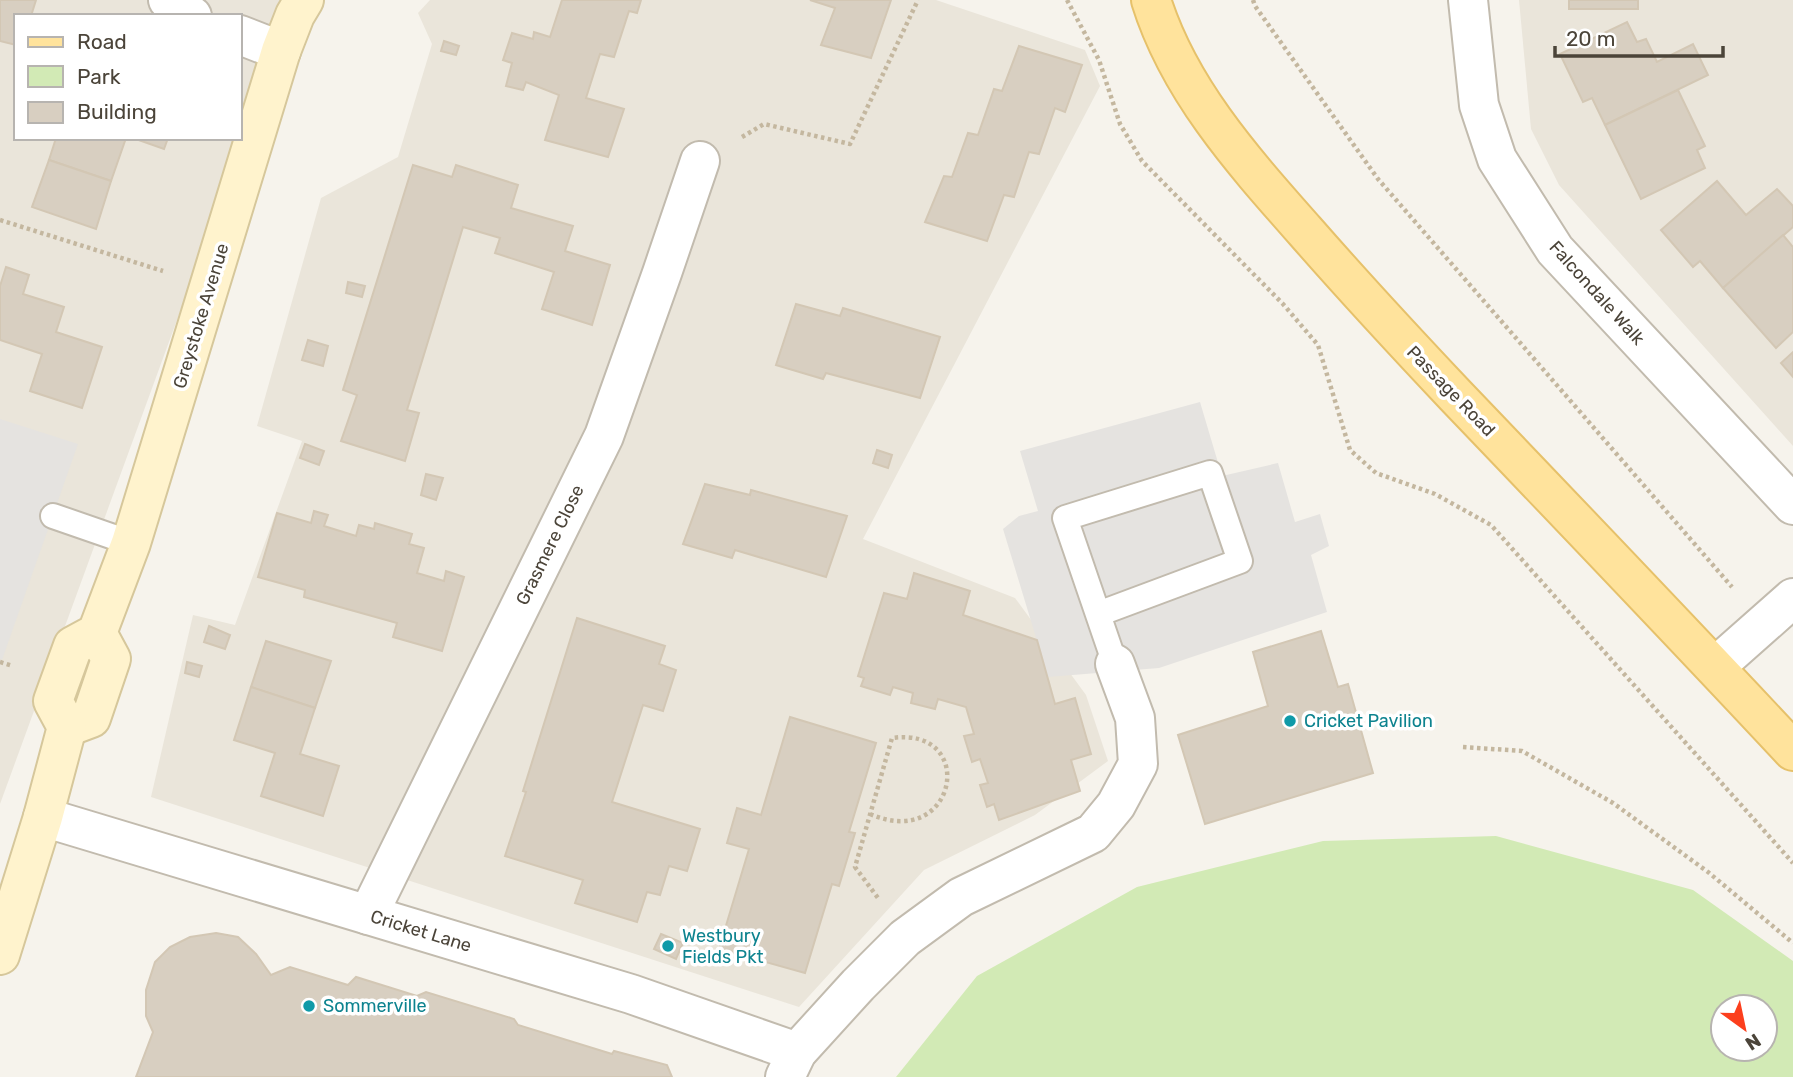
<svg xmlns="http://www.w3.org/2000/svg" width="1793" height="1077" font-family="Rubik,sans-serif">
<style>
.residential{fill:#eae5da;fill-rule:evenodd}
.green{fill:#d2eab5;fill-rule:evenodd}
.parking{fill:#e5e3e0}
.building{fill:#d8cfc1;stroke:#d3c7b4;stroke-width:2}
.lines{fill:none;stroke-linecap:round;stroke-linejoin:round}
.lane-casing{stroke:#c2bbae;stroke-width:28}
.street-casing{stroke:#c2bbae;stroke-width:42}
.secondary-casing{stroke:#d6c79b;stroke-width:42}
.primary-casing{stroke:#e6c16a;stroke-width:42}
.path{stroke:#c4b79f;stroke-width:4.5;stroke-dasharray:3.5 3.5;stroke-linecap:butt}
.lane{stroke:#fff;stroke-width:24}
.street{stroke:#fff;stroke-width:38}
.secondary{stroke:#fff3cd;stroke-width:38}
.primary{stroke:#ffe39c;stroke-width:38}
.culture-dot{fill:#0f9aa8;stroke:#fff;stroke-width:2.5}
.labels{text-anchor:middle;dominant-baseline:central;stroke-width:7;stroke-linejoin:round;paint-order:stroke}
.street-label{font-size:18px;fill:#4b4439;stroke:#fff}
.culture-label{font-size:18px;fill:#0d838f;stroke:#fff;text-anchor:start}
</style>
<rect width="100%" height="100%" fill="#f6f3ec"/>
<g class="residential">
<path d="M 0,0 L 294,0 L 0,804 ZM 16,16 L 240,16 L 240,138 L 16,138 Z"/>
<polygon points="430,0 936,0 1085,50 1100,86 863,539 1015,598 1086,695 1108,761 1035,815 924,870 799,1007 151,797 193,615 235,625 302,441 257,426 321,198 398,157 432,44 418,13"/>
<polygon points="1519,0 1793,0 1793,446 1559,185 1531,129"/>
</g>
<path class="green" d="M 1496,836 L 1693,890 L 1793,961 L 1793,1077 L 896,1077 L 977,976 L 1137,887 L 1323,841 ZM 1723,1007 L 1765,1007 L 1765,1049 L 1723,1049 Z"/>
<g class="parking">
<polygon points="1200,402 1222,476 1278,463 1295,522 1320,514 1329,546 1311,555 1327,612 1159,668 1048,677 1003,529 1019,516 1038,511 1020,451"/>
<polygon points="0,419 78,444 2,660 0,659"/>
</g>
<g class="building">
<polygon points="0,0 36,0 31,16 16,16 16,45 0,41"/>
<polygon points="562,0 641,0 637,13 629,11 614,57 600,54 586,98 624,109 608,157 545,140 559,95 526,82 523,90 506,86 512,63 503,60 512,33 533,39 534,32 550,37"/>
<polygon points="810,0 891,0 871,58 821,45 835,8"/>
<rect x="1569" y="0" width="69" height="9"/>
<polygon points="1627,22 1637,42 1646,39 1657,62 1693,44 1708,75 1605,125 1592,98 1583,102 1560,54"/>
<polygon points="444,41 459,46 456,55 441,51"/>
<polygon points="1019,46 1082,65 1065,112 1055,108 1039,154 1029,152 1014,197 1004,195 987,241 925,222 944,176 952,177 968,133 978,135 994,89 1002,91"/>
<polygon points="1678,90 1705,146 1697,150 1705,168 1641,199 1605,125"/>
<polygon points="56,138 126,138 111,181 49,160"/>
<polygon points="133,138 168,138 164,149"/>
<polygon points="49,160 111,181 96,229 32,207"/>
<polygon points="413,165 452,177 456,165 518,185 511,208 573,226 565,251 610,265 592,325 542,309 554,272 495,253 500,238 463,227 407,410 419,413 405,461 341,441 357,395 343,390"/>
<polygon points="1717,181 1746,215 1777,189 1793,206 1793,227 1723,288 1700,261 1693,267 1661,230"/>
<polygon points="1783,235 1793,247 1793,332 1776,348 1723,288"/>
<polygon points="6,267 29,275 23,294 64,307 56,332 102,347 82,408 30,391 42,354 0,340 0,286"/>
<polygon points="348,282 365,286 362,297 346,293"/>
<polygon points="796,304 840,316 843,308 940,337 920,398 826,373 823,379 776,365"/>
<polygon points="308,340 328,346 323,366 302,360"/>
<polygon points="1793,352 1793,377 1781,363"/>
<polygon points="305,444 324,451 319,465 300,458"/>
<polygon points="877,450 892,455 888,468 873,463"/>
<polygon points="426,474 443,478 436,500 421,495"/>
<polygon points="705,484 750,495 751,490 847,516 826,577 735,550 732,558 683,544"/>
<polygon points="314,511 328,515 324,526 356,536 359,525 374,529 375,523 412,534 409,544 424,548 417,573 444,581 446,571 464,577 442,651 393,637 397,623 304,597 305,590 258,577 277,513 311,523"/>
<polygon points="914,573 970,591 963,615 1037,640 1055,704 1075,698 1091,754 1071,760 1080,791 999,820 994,804 987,807 980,785 988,783 980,759 972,762 964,736 974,734 966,707 938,699 935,709 911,703 913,693 893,687 890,695 861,686 864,678 858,676 884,593 907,599"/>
<polygon points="577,618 665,646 659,664 676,670 663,711 643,705 612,802 700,829 687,871 669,866 660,895 647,892 637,922 575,903 583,880 505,856 526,792 523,791"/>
<polygon points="209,626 230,635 225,649 204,642"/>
<polygon points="1321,631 1338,687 1348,684 1373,773 1205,824 1178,735 1268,706 1253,652"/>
<polygon points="266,641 331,661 315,708 251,687"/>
<polygon points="187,662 202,666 199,677 185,673"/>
<polygon points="251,687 315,708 300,754 339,766 323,816 261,796 275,753 234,740"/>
<polygon points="790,717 876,743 849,832 855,833 839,886 832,884 805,973 719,949 749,849 727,843 737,808 761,815"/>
<polygon points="216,933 238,937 256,954 271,975 290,967 348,985 356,977 417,996 426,992 514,1019 518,1025 612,1054 614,1051 667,1065 672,1077 136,1077 153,1032 146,1016 146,990 155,962 170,947 190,937"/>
<polygon points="661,934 683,943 676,959 654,949"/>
</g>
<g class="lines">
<g class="lane-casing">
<g id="lane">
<polyline points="53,516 131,543"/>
<polyline points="1098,614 1240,561 1210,473 1065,518 1115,664"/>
</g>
</g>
<g class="street-casing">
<g id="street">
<polyline points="168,0 192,16"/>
<polyline points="1468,0 1479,105 1497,159 1555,250 1793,505"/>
<polyline points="240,35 281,51"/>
<polyline points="1715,667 1793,598"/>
<polyline points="43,817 631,994 797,1052"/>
<polyline points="368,915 604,436 662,273 700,161"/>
<polyline points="785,1077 797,1052 858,985 905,938 961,897 1093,833 1116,805 1138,764 1135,718 1115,664"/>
</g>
</g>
<g class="secondary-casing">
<g id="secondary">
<polyline points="67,727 91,718 111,659 97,633"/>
<polyline points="0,955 43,817 67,727 53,701 73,646 97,633 131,543 281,51 295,15 304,0"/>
</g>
</g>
<g class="primary-casing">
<path id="primary" d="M 1151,0 C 1179,90 1244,162 1305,231 C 1354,287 1404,341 1455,395 C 1568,513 1681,631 1793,751"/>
</g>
<g class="path">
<polyline points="1067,0 1099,60 1120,124 1142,161 1283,304 1318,345 1350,450 1376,473 1435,494 1491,525 1793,863"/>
<polyline points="1253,0 1255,6 1378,179 1732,587"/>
<polyline points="742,137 764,124 850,144 918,0"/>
<polyline points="0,220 163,271"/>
<polyline points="0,662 13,666"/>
<polyline points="1463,747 1522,751 1613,803 1708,872 1793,943"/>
<path d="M 870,814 C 957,852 979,726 892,738 L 855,867 L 878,898"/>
</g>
<use href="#lane" class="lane"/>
<use href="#street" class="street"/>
<use href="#secondary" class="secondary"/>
<use href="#primary" class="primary"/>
</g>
<g class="culture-dot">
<circle cx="1290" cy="721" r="7"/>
<circle cx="668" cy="946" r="7"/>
<circle cx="309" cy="1006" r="7"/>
</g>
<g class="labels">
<g class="street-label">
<text transform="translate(1597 293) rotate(48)">Falcondale Walk</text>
<text transform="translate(201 316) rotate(-73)">Greystoke Avenue</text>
<text transform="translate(1451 391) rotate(46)">Passage Road</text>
<text transform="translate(550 545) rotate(-64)">Grasmere Close</text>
<text transform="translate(421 931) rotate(17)">Cricket Lane</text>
</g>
<g class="culture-label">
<text x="1304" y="721">Cricket Pavilion</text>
<text x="682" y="936">Westbury<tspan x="682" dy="21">Fields Pkt</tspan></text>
<text x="323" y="1006">Sommerville</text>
</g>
</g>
<rect x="14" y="14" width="228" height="126" fill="#ffffff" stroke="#b7b4b0" stroke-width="2"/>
<rect x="28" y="37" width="35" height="10" fill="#ffe39c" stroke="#b7b4b0" stroke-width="2"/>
<text x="77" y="49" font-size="21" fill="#4b4439">Road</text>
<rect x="28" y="66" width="35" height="21" fill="#d2eab5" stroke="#b7b4b0" stroke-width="2"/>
<text x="77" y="84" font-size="21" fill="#4b4439">Park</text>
<rect x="28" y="102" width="35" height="21" fill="#d8cfc1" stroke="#b7b4b0" stroke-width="2"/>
<text x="77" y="119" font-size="21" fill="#4b4439">Building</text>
<g transform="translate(1744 1028) rotate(147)"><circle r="33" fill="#ffffff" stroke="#b7b4b0" stroke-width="2"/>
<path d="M0-5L12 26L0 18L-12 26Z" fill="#fc3f1d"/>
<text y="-10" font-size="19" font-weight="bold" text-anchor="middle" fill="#4b4439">N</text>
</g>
<path d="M1555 46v10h168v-10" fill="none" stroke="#4b4439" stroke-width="3.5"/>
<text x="1566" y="46" font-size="21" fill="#4b4439" stroke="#ffffff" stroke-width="5" paint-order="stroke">20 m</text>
</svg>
